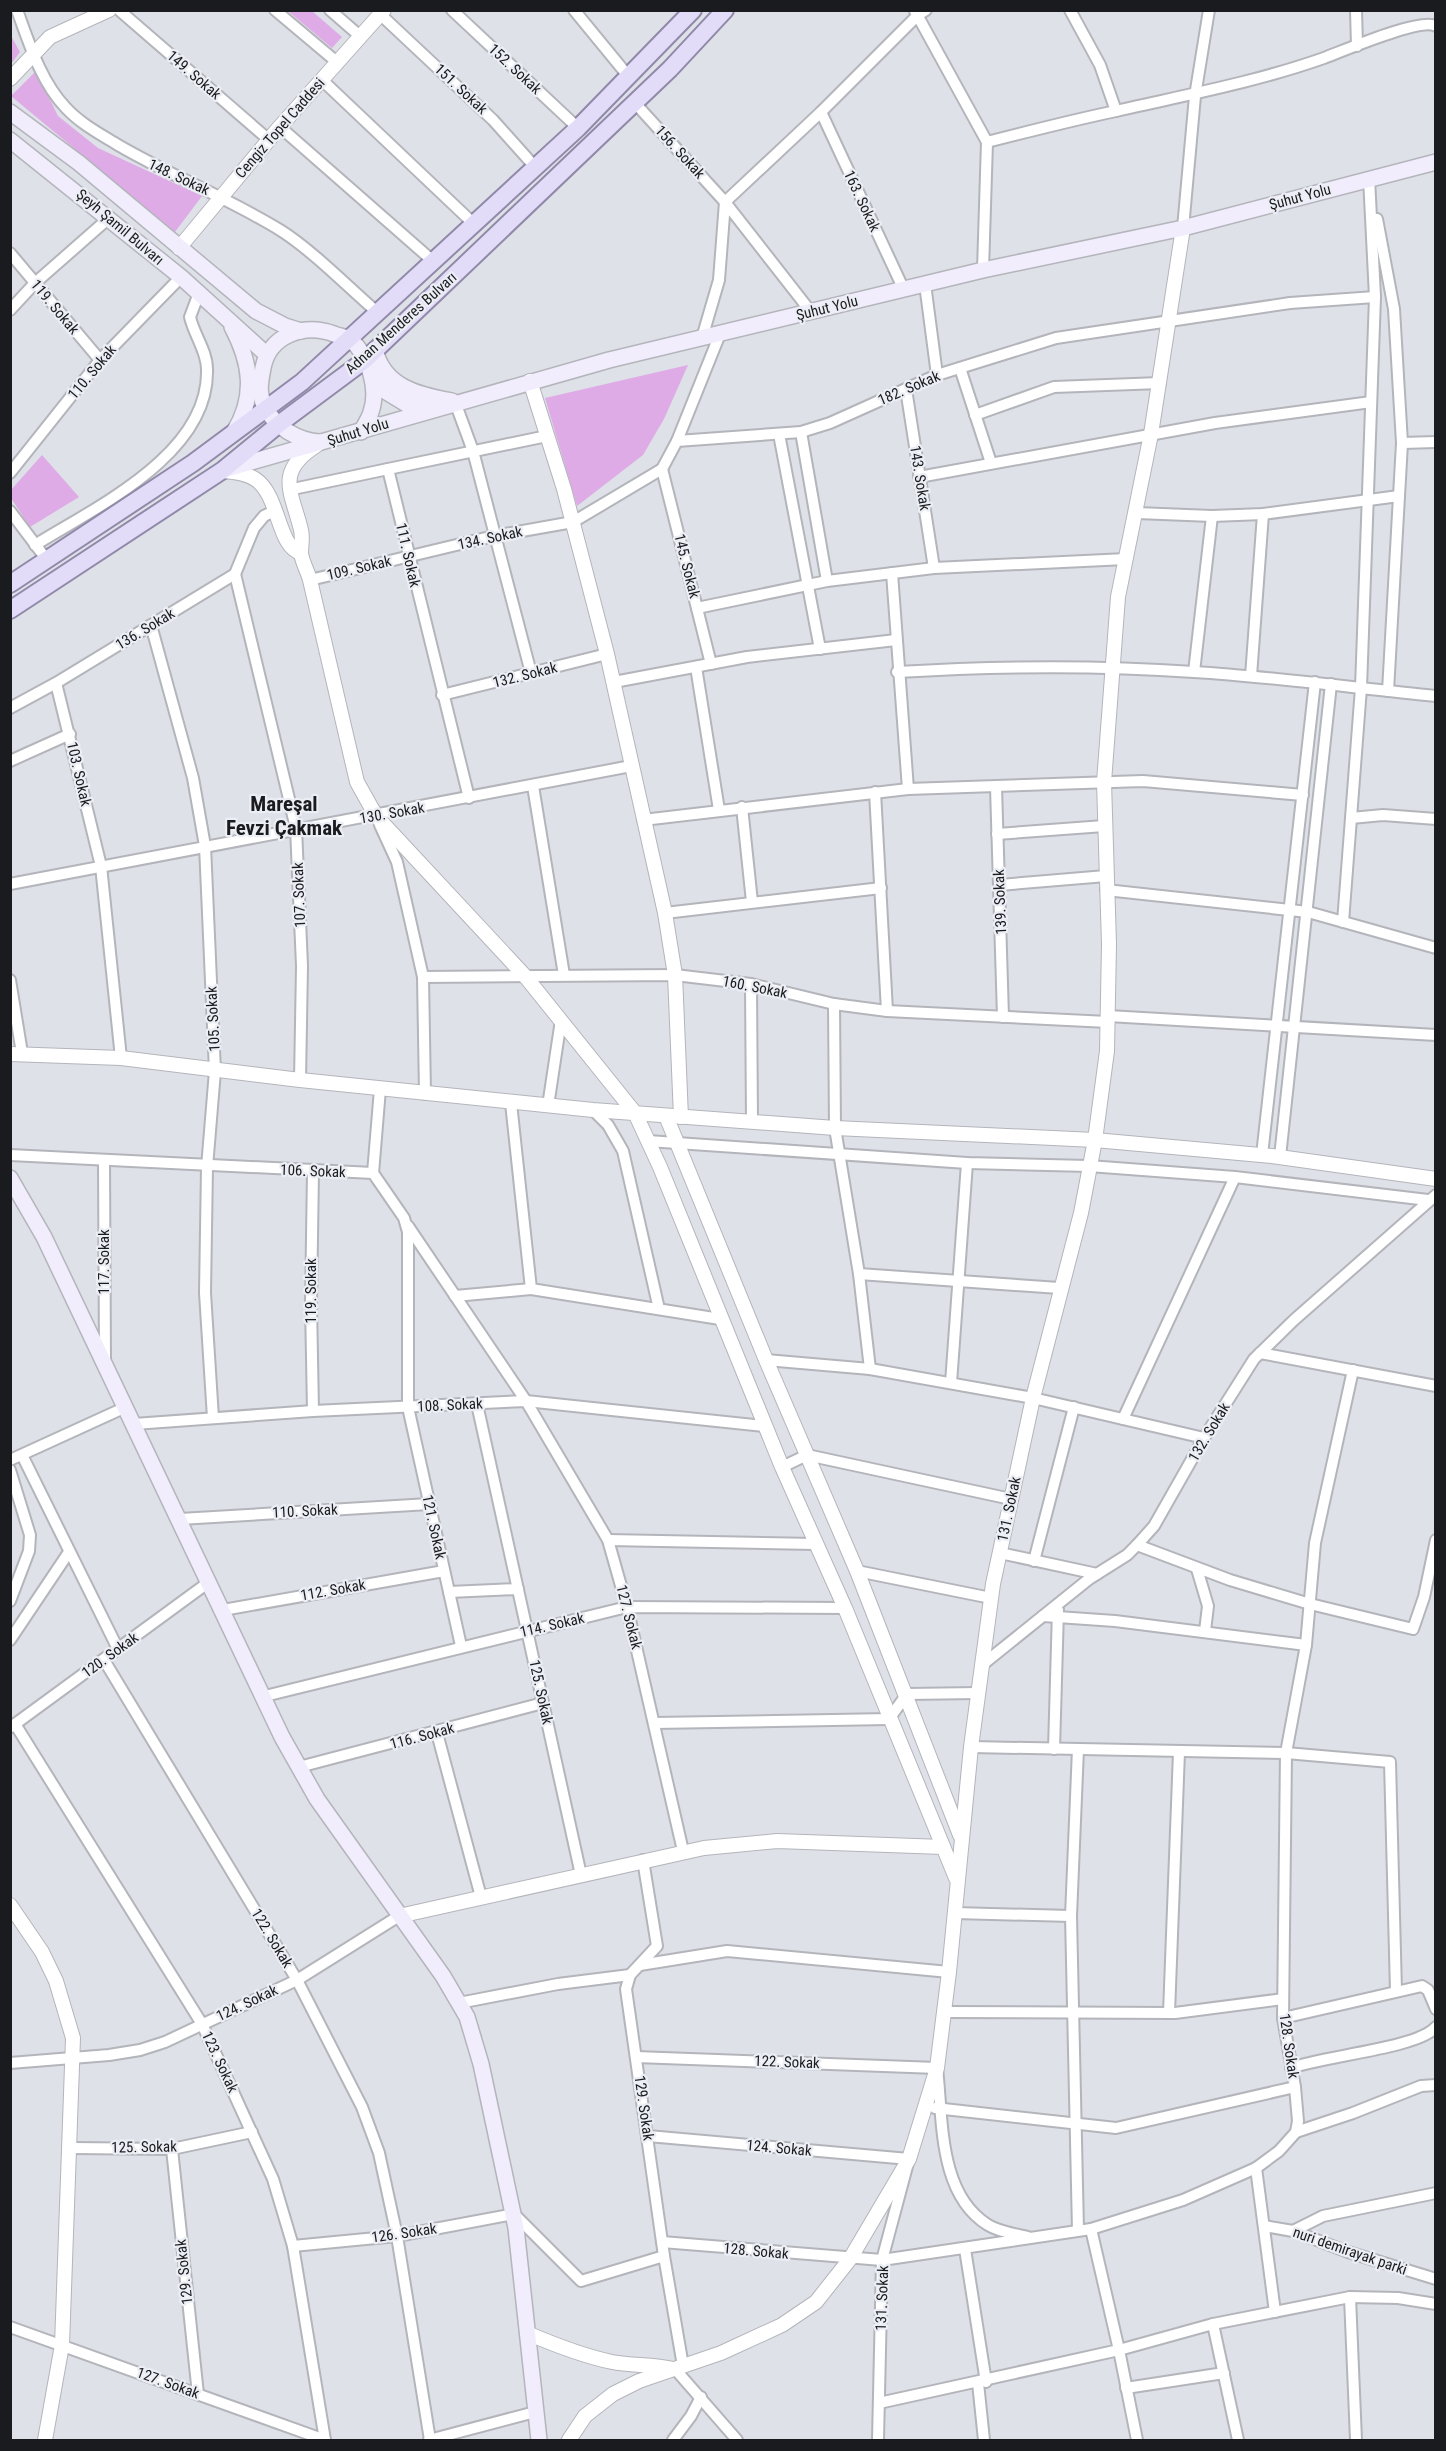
<svg xmlns="http://www.w3.org/2000/svg" width="1446" height="2451" font-family="'Roboto Condensed',sans-serif">
<style>
.green{fill:#deabe6}
.lines{fill:none;stroke-linecap:round;stroke-linejoin:round}
.minor-casing{stroke:#b3b5bb;stroke-width:14}
.tertiary-casing{stroke:#b3b5bb;stroke-width:16}
.secondary-casing{stroke:#b3b5bb;stroke-width:18}
.primary-casing{stroke:#9189a9;stroke-width:20}
.minor{stroke:#fff;stroke-width:10}
.tertiary{stroke:#fff;stroke-width:14}
.secondary{stroke:#f1edfc;stroke-width:15}
.primary{stroke:#e3dcf8;stroke-width:16}
.labels{text-anchor:middle;dominant-baseline:central;stroke-width:4.5;stroke-linejoin:round;paint-order:stroke}
.street-label{font-size:15px;fill:#1a1b1e;stroke:#eceef5}
.district-label{font-size:21px;font-weight:bold;fill:#1a1b1e;stroke:#eceef5}
</style>
<rect width="100%" height="100%" fill="#dfe1e8"/>
<g class="green">
<polygon points="288,11 312,11 342,37 332,48"/>
<polygon points="10,34 20,52 11,64 10,64"/>
<polygon points="36,71 58,116 98,148 202,196 175,232 11,96"/>
<polygon points="688,365 664,419 643,455 577,506 545,398"/>
<polygon points="42,455 79,497 30,527 11,498 11,490"/>
</g>
<g class="lines">
<g class="minor-casing">
<g id="minor">
<path d="M 17,10 C 29,43 41,82 66,108 C 81,124 100,134 118,145 C 171,176 228,198 280,230 C 312,250 349,288 378,313"/>
<polyline points="119,10 269,140"/>
<polyline points="275,10 338,63"/>
<polyline points="330,10 361,37"/>
<polyline points="452,10 578,128"/>
<polyline points="574,10 629,77"/>
<polyline points="1070,10 1100,65 1116,111"/>
<polyline points="1356,10 1357,46"/>
<polyline points="915,11 987,142 983,270"/>
<polyline points="381,15 493,120 536,168"/>
<polyline points="322,80 475,225"/>
<polyline points="635,103 725,202 811,312"/>
<polyline points="821,112 904,290"/>
<polyline points="280,127 434,262"/>
<path d="M 987,142 C 1030,131 1073,120 1116,111 C 1186,95 1256,82 1324,58 C 1343,51 1421,17 1436,26"/>
<polyline points="1377,219 1394,309 1402,443 1388,691"/>
<polyline points="1183,228 1195,96 1209,10"/>
<polyline points="10,253 100,360"/>
<polyline points="925,284 937,375"/>
<polyline points="10,310 35,283 109,218"/>
<polyline points="702,338 719,280 725,202 821,112 918,15 926,10"/>
<polyline points="960,368 991,463"/>
<polyline points="906,389 934,568"/>
<polyline points="455,402 473,451 531,673"/>
<polyline points="975,415 1054,387 1160,383"/>
<polyline points="801,432 827,581"/>
<polyline points="779,434 820,649"/>
<polyline points="677,441 720,334"/>
<polyline points="1402,443 1436,442"/>
<polyline points="662,469 677,441 801,432 830,423 937,375 1056,338 1290,303 1375,297"/>
<polyline points="662,469 711,664"/>
<polyline points="10,473 100,360 181,277"/>
<polyline points="919,477 1215,423 1371,402"/>
<polyline points="293,489 388,469"/>
<polyline points="10,511 47,560"/>
<polyline points="1137,513 1212,516 1263,514 1399,496"/>
<path d="M 35,545 C 96,507 210,454 207,369 C 207,351 194,335 190,317 L 199,293"/>
<polyline points="892,573 908,789"/>
<polyline points="235,574 296,828 302,966 300,1080"/>
<polyline points="310,580 494,536 573,522 662,469"/>
<polyline points="697,608 827,581 934,568 1126,559"/>
<polyline points="151,625 193,778 205,846 215,1071 207,1167 205,1293 213,1418"/>
<polyline points="696,667 719,810"/>
<path d="M 897,672 C 997,666 1095,665 1194,672 C 1275,677 1355,688 1436,696"/>
<polyline points="1194,672 1212,516"/>
<polyline points="1251,676 1263,514"/>
<polyline points="614,682 747,657 896,640"/>
<polyline points="56,683 101,866 121,1058"/>
<polyline points="442,695 607,654"/>
<polyline points="10,708 56,683 235,574 254,528 264,516 276,510"/>
<polyline points="10,761 70,734"/>
<polyline points="533,786 564,975"/>
<polyline points="996,787 1003,1017"/>
<polyline points="875,792 887,1011"/>
<polyline points="469,798 388,469 547,436"/>
<polyline points="742,807 752,902"/>
<polyline points="1351,818 1383,815 1436,819"/>
<polyline points="643,820 908,789 1143,781 1303,795"/>
<polyline points="380,825 397,862 423,977 425,1094"/>
<polyline points="997,834 1104,826"/>
<polyline points="10,884 631,766"/>
<polyline points="999,885 1106,876"/>
<polyline points="1106,890 1308,912 1436,948"/>
<polyline points="665,913 881,888"/>
<polyline points="1343,922 1361,688 1375,297 1369,178"/>
<polyline points="423,977 675,975 751,984 834,1004 887,1011 1108,1022"/>
<polyline points="10,980 22,1053"/>
<polyline points="751,984 752,1122"/>
<polyline points="834,1004 835,1128 859,1274 870,1369"/>
<polyline points="1108,1016 1436,1035"/>
<polyline points="511,1103 531,1289 720,1319"/>
<polyline points="548,1106 561,1020"/>
<polyline points="593,1110 608,1125 623,1151 659,1309"/>
<polyline points="648,1141 967,1163 1089,1166 1235,1177 1428,1200"/>
<polyline points="10,1155 373,1173 404,1218 408,1232 408,1407 461,1646"/>
<polyline points="1262,1155 1315,682"/>
<polyline points="1280,1157 1331,684"/>
<polyline points="104,1161 105,1360"/>
<polyline points="313,1171 311,1304 313,1411"/>
<polyline points="373,1173 380,1089"/>
<polyline points="408,1226 526,1401 608,1540 627,1607 683,1851"/>
<polyline points="859,1274 1059,1288"/>
<polyline points="455,1296 531,1289"/>
<polyline points="1260,1353 1436,1386"/>
<polyline points="766,1360 870,1369 1033,1398 1204,1438"/>
<polyline points="951,1383 967,1163"/>
<polyline points="477,1404 581,1875"/>
<polyline points="1123,1419 1235,1177"/>
<polyline points="134,1424 313,1411 526,1401 764,1426"/>
<polyline points="22,1455 118,1649"/>
<polyline points="10,1460 126,1407"/>
<polyline points="782,1467 807,1455 1011,1499"/>
<polyline points="10,1470 30,1535 29,1551 10,1601"/>
<polyline points="180,1519 429,1504"/>
<polyline points="608,1540 816,1544"/>
<polyline points="1137,1545 1230,1580 1310,1604 1413,1629 1424,1597 1436,1540"/>
<polyline points="1000,1553 1097,1574"/>
<polyline points="1034,1561 1074,1407"/>
<polyline points="1197,1569 1208,1606 1205,1631"/>
<polyline points="857,1571 991,1598"/>
<polyline points="449,1592 518,1589"/>
<polyline points="223,1610 444,1571"/>
<polyline points="1043,1616 1115,1621 1306,1645"/>
<polyline points="10,1640 69,1552"/>
<polyline points="104,1660 297,1980 362,2107 379,2153 397,2236 430,2440"/>
<polyline points="982,1665 1089,1579 1127,1555 1137,1545 1154,1526 1204,1438 1254,1359 1294,1320 1436,1195"/>
<polyline points="265,1696 627,1607 845,1608"/>
<polyline points="654,1723 889,1719 907,1694 978,1693"/>
<polyline points="15,1724 202,2024 273,2179 293,2246 325,2440"/>
<polyline points="11,1727 209,1582"/>
<polyline points="437,1733 481,1897"/>
<polyline points="971,1747 1286,1753 1390,1762 1396,1991"/>
<polyline points="1054,1749 1058,1610"/>
<polyline points="1078,1749 1071,1916 1078,2230"/>
<polyline points="299,1767 543,1703"/>
<polyline points="643,1860 657,1946 630,1975 626,1989 664,2256 683,2366"/>
<polyline points="955,1913 1071,1916"/>
<polyline points="640,1965 727,1951 949,1972"/>
<polyline points="459,2003 558,1984 630,1975"/>
<polyline points="945,2012 1175,2013 1283,1999"/>
<polyline points="1169,2013 1179,1752"/>
<polyline points="1283,2018 1422,1986 1428,1990 1436,2009"/>
<path d="M 636,2057 L 937,2068 C 943,2120 938,2194 988,2225 C 999,2232 1016,2234 1028,2237"/>
<polyline points="10,2063 109,2055 140,2050 165,2042 297,1980 399,1916"/>
<path d="M 1291,2068 C 1323,2056 1419,2048 1436,2027"/>
<polyline points="935,2108 1116,2128 1295,2087"/>
<polyline points="1296,2132 1353,2113 1421,2086 1436,2085"/>
<polyline points="648,2136 909,2159 882,2260 878,2440"/>
<polyline points="71,2148 172,2149 252,2132"/>
<polyline points="172,2149 198,2394"/>
<polyline points="1256,2168 1275,2312"/>
<polyline points="1264,2226 1293,2231 1348,2252 1436,2279"/>
<polyline points="1293,2231 1323,2216 1436,2193"/>
<polyline points="662,2242 882,2260 1091,2229 1183,2200 1256,2168 1279,2151 1296,2132 1298,2121 1295,2087 1283,2018 1286,1753 1306,1645 1315,1543 1353,1370"/>
<polyline points="293,2246 397,2236 514,2214 581,2281 664,2256"/>
<polyline points="965,2249 986,2382"/>
<polyline points="1350,2297 1398,2298 1436,2304"/>
<polyline points="1213,2324 1238,2440"/>
<polyline points="10,2327 325,2440"/>
<polyline points="675,2369 737,2440"/>
<polyline points="978,2383 984,2440"/>
<polyline points="1126,2388 1224,2373"/>
<polyline points="879,2403 1119,2350 1091,2229"/>
<polyline points="429,2440 535,2412"/>
<polyline points="673,2440 691,2416 701,2397"/>
<polyline points="1137,2440 1119,2350 1213,2324 1350,2297 1356,2440"/>
</g>
</g>
<g class="tertiary-casing">
<g id="tertiary">
<polyline points="10,79 50,37 109,10"/>
<polyline points="179,248 277,130 384,10"/>
<polyline points="530,381 564,489 607,654 665,913 675,975 681,1117"/>
<path d="M 317,445 C 274,472 292,492 301,530 C 303,538 301,545 301,553 C 302,562 308,572 310,580 L 357,782 L 376,816 L 525,976 L 635,1113 L 660,1167 L 782,1467 L 845,1608 L 956,1878"/>
<path d="M 223,471 C 234,472 246,473 255,479 C 280,495 277,547 301,553"/>
<polyline points="10,1054 121,1058 300,1080 593,1110 835,1128 1095,1140 1272,1156 1436,1179"/>
<polyline points="666,1116 766,1360 857,1571 960,1835"/>
<polyline points="10,1905 42,1952 56,1981 73,2038 62,2345 45,2440"/>
<polyline points="399,1916 704,1848 777,1841 943,1847"/>
<path d="M 527,2333 C 555,2345 583,2356 612,2362 C 632,2366 653,2364 673,2369"/>
<polyline points="569,2440 585,2416 613,2394 639,2381 721,2353 782,2325 816,2302 850,2259 909,2159 937,2068 949,1972 971,1747 993,1584 1033,1398 1081,1213 1095,1140 1107,1051 1109,944 1104,782 1118,597 1151,434 1183,228"/>
</g>
</g>
<g class="secondary-casing">
<g id="secondary">
<polyline points="10,112 79,163 256,311 285,326 301,331"/>
<polyline points="10,140 181,277 266,354"/>
<path d="M 232,327 C 251,363 256,396 234,432"/>
<path d="M 375,349 C 383,387 419,395 452,401"/>
<polyline points="373,378 385,391 408,405 434,401"/>
<path d="M 320,442 C 298,441 275,427 265,407 C 258,393 260,384 263,368 C 269,335 304,323 334,334 C 339,336 347,337 351,340 C 369,356 379,389 371,412 C 369,419 364,426 361,432"/>
<polyline points="223,470 609,360 983,270 1183,228 1436,162"/>
<polyline points="10,1178 44,1237 282,1737 317,1799 443,1976 467,2017 481,2064 516,2228 539,2440"/>
</g>
</g>
<g class="primary-casing">
<g id="primary">
<polyline points="10,584 193,463 302,382 578,128 693,10"/>
<polyline points="10,610 223,470 279,424 365,360 670,69 725,10"/>
</g>
</g>
<use href="#minor" class="minor"/>
<use href="#tertiary" class="tertiary"/>
<use href="#secondary" class="secondary"/>
<use href="#primary" class="primary"/>
</g>
<g class="labels">
<g class="street-label">
<text transform="translate(515 69) rotate(43)">152. Sokak</text>
<text transform="translate(194 75) rotate(41)">149. Sokak</text>
<text transform="translate(461 89) rotate(43)">151. Sokak</text>
<text transform="translate(280 128) rotate(-49)">Cengiz Topel Caddesi</text>
<text transform="translate(680 152) rotate(48)">156. Sokak</text>
<text transform="translate(179 177) rotate(25)">148. Sokak</text>
<text transform="translate(1300 197) rotate(-15)">Şuhut Yolu</text>
<text transform="translate(862 201) rotate(65)">163. Sokak</text>
<text transform="translate(120 227) rotate(40)">Şeyh Şamil Bulvarı</text>
<text transform="translate(55 307) rotate(50)">119. Sokak</text>
<text transform="translate(827 308) rotate(-14)">Şuhut Yolu</text>
<text transform="translate(401 323) rotate(-42)">Adnan Menderes Bulvarı</text>
<text transform="translate(92 372) rotate(-50)">110. Sokak</text>
<text transform="translate(909 388) rotate(-23)">182. Sokak</text>
<text transform="translate(358 432) rotate(-17)">Şuhut Yolu</text>
<text transform="translate(920 478) rotate(81)">143. Sokak</text>
<text transform="translate(490 538) rotate(-12)">134. Sokak</text>
<text transform="translate(408 555) rotate(77)">111. Sokak</text>
<text transform="translate(687 566) rotate(76)">145. Sokak</text>
<text transform="translate(359 568) rotate(-13)">109. Sokak</text>
<text transform="translate(145 629) rotate(-31)">136. Sokak</text>
<text transform="translate(525 675) rotate(-14)">132. Sokak</text>
<text transform="translate(79 774) rotate(77)">103. Sokak</text>
<text transform="translate(392 813) rotate(-10)">130. Sokak</text>
<text transform="translate(299 895) rotate(-92)">107. Sokak</text>
<text transform="translate(1000 902) rotate(-92)">139. Sokak</text>
<text transform="translate(755 987) rotate(11)">160. Sokak</text>
<text transform="translate(213 1019) rotate(-93)">105. Sokak</text>
<text transform="translate(313 1171) rotate(2)">106. Sokak</text>
<text transform="translate(104 1262) rotate(-90)">117. Sokak</text>
<text transform="translate(311 1291) rotate(-90)">119. Sokak</text>
<text transform="translate(450 1405) rotate(-3)">108. Sokak</text>
<text transform="translate(1209 1432) rotate(-59)">132. Sokak</text>
<text transform="translate(1009 1509) rotate(-78)">131. Sokak</text>
<text transform="translate(305 1511) rotate(-3)">110. Sokak</text>
<text transform="translate(434 1527) rotate(78)">121. Sokak</text>
<text transform="translate(333 1590) rotate(-10)">112. Sokak</text>
<text transform="translate(629 1617) rotate(76)">127. Sokak</text>
<text transform="translate(552 1625) rotate(-13)">114. Sokak</text>
<text transform="translate(110 1655) rotate(-36)">120. Sokak</text>
<text transform="translate(541 1692) rotate(78)">125. Sokak</text>
<text transform="translate(422 1736) rotate(-15)">116. Sokak</text>
<text transform="translate(272 1938) rotate(59)">122. Sokak</text>
<text transform="translate(247 2003) rotate(-25)">124. Sokak</text>
<text transform="translate(1289 2046) rotate(82)">128. Sokak</text>
<text transform="translate(220 2062) rotate(65)">123. Sokak</text>
<text transform="translate(787 2062) rotate(2)">122. Sokak</text>
<text transform="translate(644 2108) rotate(82)">129. Sokak</text>
<text transform="translate(144 2147) rotate(-1)">125. Sokak</text>
<text transform="translate(779 2148) rotate(5)">124. Sokak</text>
<text transform="translate(404 2233) rotate(-8)">126. Sokak</text>
<text transform="translate(756 2251) rotate(5)">128. Sokak</text>
<text transform="translate(1350 2251) rotate(19)">nuri demirayak parki</text>
<text transform="translate(184 2272) rotate(-96)">129. Sokak</text>
<text transform="translate(882 2298) rotate(-88)">131. Sokak</text>
<text transform="translate(168 2383) rotate(20)">127. Sokak</text>
</g>
<g class="district-label">
<text x="284" y="804">Mareşal<tspan x="284" dy="24">Fevzi Çakmak</tspan></text>
</g>
</g>
<rect width="1446" height="2451" fill="none" stroke="#1a1b1e" stroke-width="24"/>
</svg>
